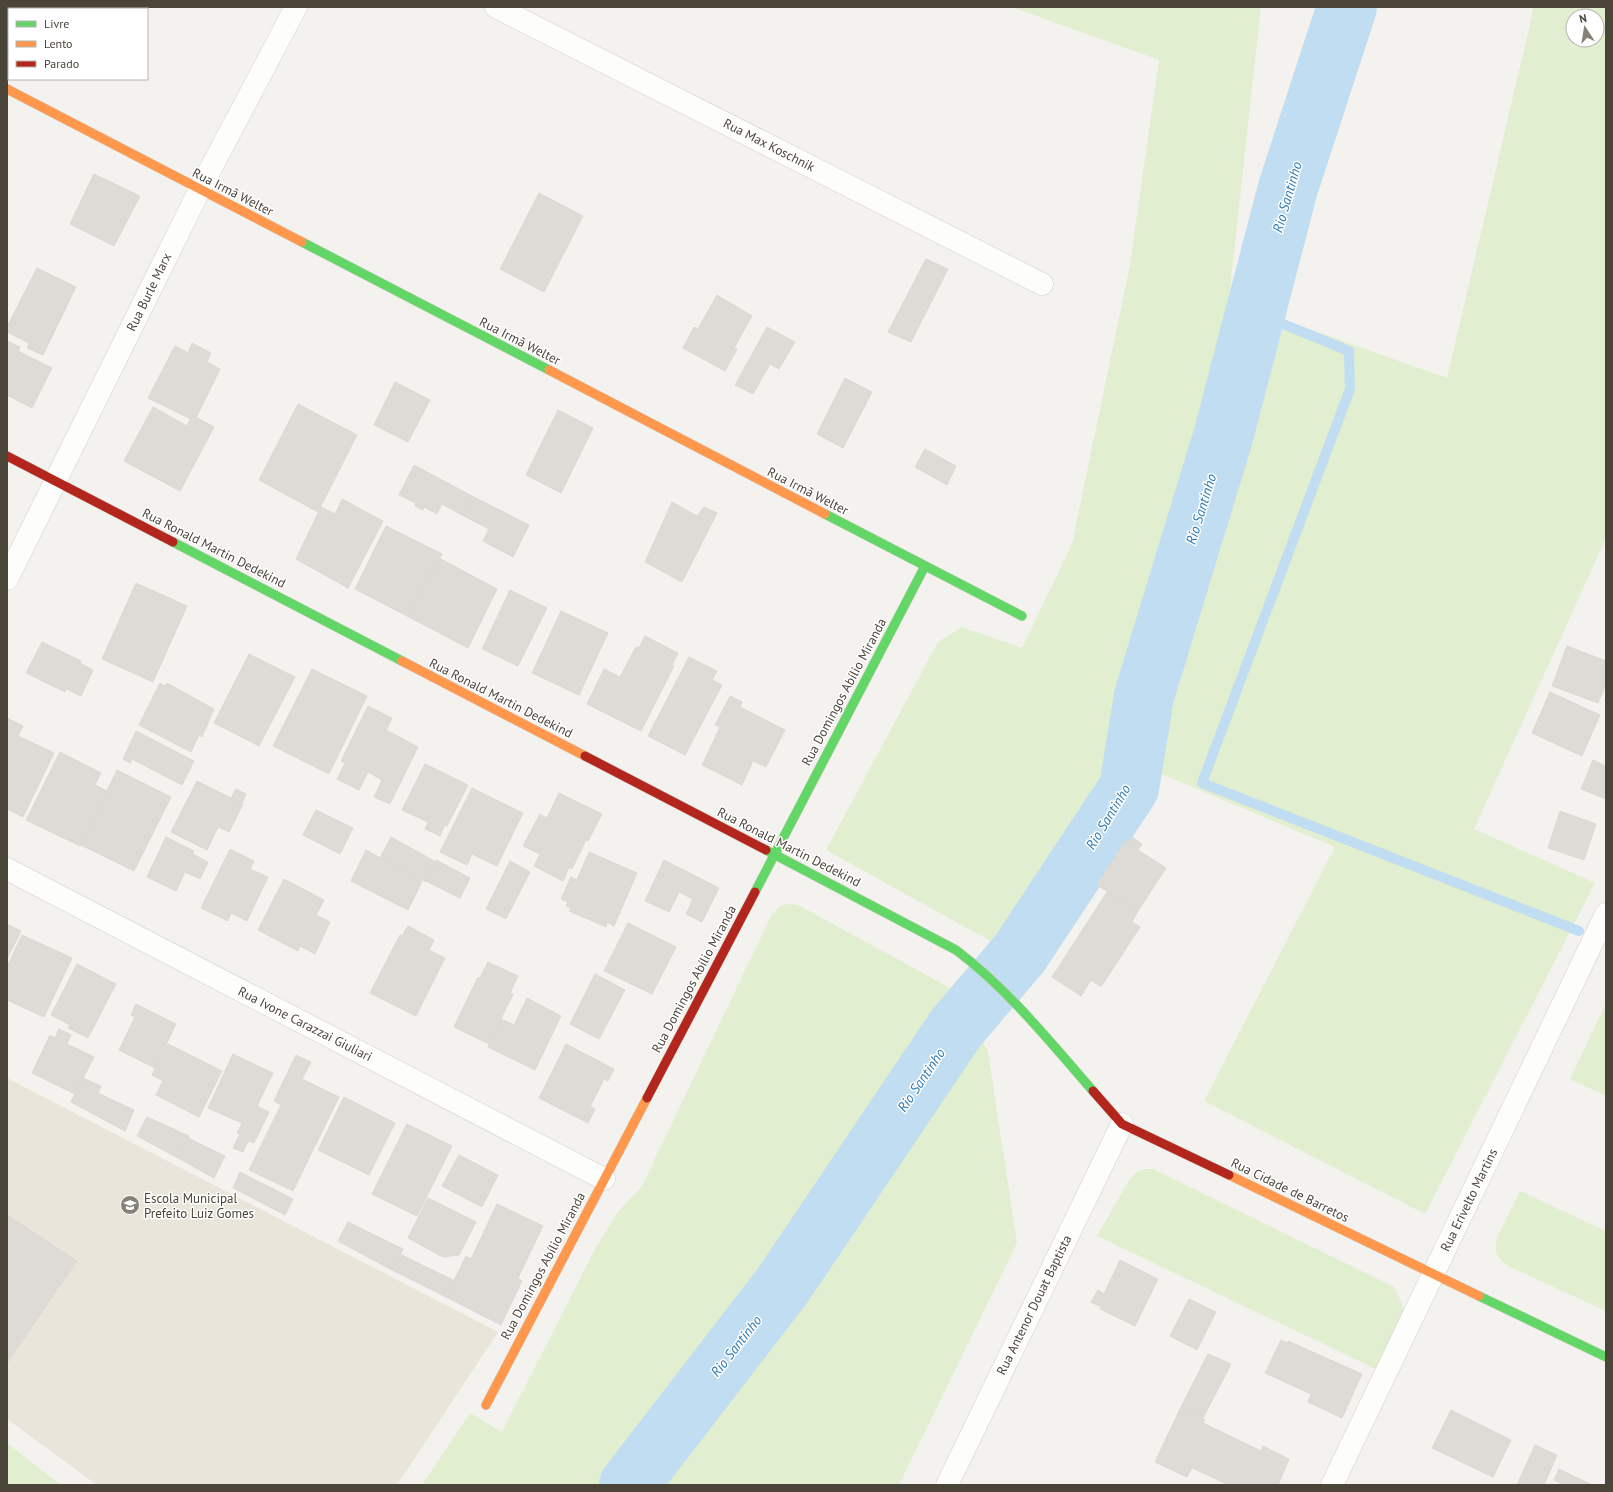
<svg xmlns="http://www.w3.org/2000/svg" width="1613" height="1492" font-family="'PT Sans',sans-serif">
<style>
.education{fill:#eae5da}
.green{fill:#e1eecf;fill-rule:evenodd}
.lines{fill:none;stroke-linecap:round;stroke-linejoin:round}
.stream{stroke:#c0ddf1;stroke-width:10}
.river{stroke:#c0ddf1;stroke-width:60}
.building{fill:#dedbd6;stroke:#dcd9d4}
.street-casing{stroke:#d2d0cb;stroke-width:23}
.fast-casing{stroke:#d3cfc5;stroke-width:10}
.slow-casing{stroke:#d3cfc5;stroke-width:10}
.jam-casing{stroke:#d3cfc5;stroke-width:10}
.street{stroke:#fdfdfc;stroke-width:22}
.fast{stroke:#63d668;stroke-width:9}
.slow{stroke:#ff974d;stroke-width:9}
.jam{stroke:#b3261e;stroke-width:9}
.labels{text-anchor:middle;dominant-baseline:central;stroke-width:3;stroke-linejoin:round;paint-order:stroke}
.street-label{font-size:13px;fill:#4b4439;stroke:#fff}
.poi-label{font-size:13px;fill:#4b4439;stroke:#fff;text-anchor:start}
.water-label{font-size:14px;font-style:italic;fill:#2e7ab2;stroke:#fff}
</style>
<rect width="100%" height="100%" fill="#f4f2ee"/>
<polygon class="education" points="7,1078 498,1332 397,1485 97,1485 7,1419"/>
<g class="green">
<polygon points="1012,7 1261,7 1228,308 1115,781 1005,949 826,850 938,642 962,627 1022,648 1072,544 1130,265 1159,60"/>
<path d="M 1534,7 L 1606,7 L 1606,538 L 1474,829 L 1595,883 L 1425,1214 L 1204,1101 L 1335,847 L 1147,768 L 1155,719 L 1173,672 L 1223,480 L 1245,433 L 1264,364 L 1273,316 L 1447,378 ZM 1573,16 L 1597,16 L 1597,40 L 1573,40 Z"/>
<polygon points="788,904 798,905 954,990 962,999 988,1052 1017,1243 899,1485 422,1485 470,1413 502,1432 594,1251 617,1213 642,1186 771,916 780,906"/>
<polygon points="1606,1003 1606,1096 1570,1079"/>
<polygon points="1144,1169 1153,1169 1394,1287 1402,1303 1403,1313 1376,1369 1097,1236 1129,1180 1137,1172"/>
<polygon points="1520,1191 1606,1231 1606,1311 1512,1268 1501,1261 1496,1251 1496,1240"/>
<polygon points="7,1443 61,1485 7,1485"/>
</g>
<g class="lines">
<polyline class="stream" points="1256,313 1349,351 1350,389 1202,783 1579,931"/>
<polyline class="river" points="629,1485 783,1285 956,1028 1020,953 1129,788 1144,696 1223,437 1288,188 1347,7"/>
</g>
<g class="building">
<polygon points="17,7 37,7 35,9 18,9"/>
<polygon points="94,174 140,196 114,246 70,224"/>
<polygon points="539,193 583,216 544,292 500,269"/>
<polygon points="926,259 948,269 911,342 888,332"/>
<polygon points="37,268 76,287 43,355 27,348 29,343 7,332 7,327"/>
<polygon points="717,295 752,316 734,348 737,349 725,371 683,348 694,327 698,329"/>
<polygon points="767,327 795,342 779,369 770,364 753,394 735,385"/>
<polygon points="7,341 20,347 18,351 52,368 32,408 7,395"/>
<polygon points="192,343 211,353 207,362 220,369 196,418 192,415 191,419 148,398 175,346 188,353"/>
<polygon points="845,378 872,392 843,448 817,434"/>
<polygon points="395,382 430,400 408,442 374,425"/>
<polygon points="298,404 357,435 318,512 259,480"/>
<polygon points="153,407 187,426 192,415 214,427 180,491 124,461"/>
<polygon points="558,410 593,428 561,493 526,475"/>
<polygon points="925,449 956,466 947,485 915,467"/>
<polygon points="414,465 472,496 462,515 442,504 437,514 424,507 423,510 415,506 416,503 399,495"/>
<polygon points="472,496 529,525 513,557 483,541 489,529 462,515"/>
<polygon points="342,499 383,521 348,588 296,559 321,507 335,514"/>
<polygon points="672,502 697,516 704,507 717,513 682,582 645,562"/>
<polygon points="386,526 442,554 409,617 355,589"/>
<polygon points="439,558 497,589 468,648 409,617"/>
<polygon points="136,583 187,606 153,682 102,659"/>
<polygon points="510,590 547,608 518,666 482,649"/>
<polygon points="561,611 608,633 579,695 532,673"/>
<polygon points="645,636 678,653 672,665 674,666 641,731 587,704 604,669 620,677 636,647 639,648"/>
<polygon points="42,642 81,661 80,663 93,670 81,696 66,689 65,692 26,673"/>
<polygon points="1567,646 1606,661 1606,684 1598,703 1552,686"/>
<polygon points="249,654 295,677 259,746 214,723"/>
<polygon points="689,657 717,671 712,680 722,685 685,755 648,736"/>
<polygon points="312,669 367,696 329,774 273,746"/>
<polygon points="160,683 165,686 167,683 214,709 202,737 199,735 191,752 139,725"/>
<polygon points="1550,692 1600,715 1582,756 1532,733"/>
<polygon points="730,696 742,702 740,707 785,730 766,767 753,761 742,785 702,765 720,727 715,725"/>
<polygon points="368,706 392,718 386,730 418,747 390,804 374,797 382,780 368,772 359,790 337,779 345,763 341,761"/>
<polygon points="7,718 23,726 18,736 54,753 23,817 7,809"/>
<polygon points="136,731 194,761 182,785 132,759 130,763 123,759"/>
<polygon points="60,752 101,773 95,785 107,791 80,846 26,820"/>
<polygon points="1593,760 1606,766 1606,799 1581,789"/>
<polygon points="425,764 468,785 447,826 445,825 440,836 425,829 428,822 402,810"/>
<polygon points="117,770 171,797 134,871 81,845"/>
<polygon points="197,781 243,804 229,832 218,827 207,850 171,832"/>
<polygon points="472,788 523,813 497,866 472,854 467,865 440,852"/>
<polygon points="236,789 246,794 242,803 231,798"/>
<polygon points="559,793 602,814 588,841 586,840 572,869 569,867 563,881 534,866 540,854 523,846 540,814 547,818"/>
<polygon points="316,810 353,828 340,854 303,835"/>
<polygon points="1560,811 1596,824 1584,860 1548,848"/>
<polygon points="166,837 194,851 193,854 208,862 200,879 185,872 176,891 147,877"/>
<polygon points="391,837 436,862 426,882 380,858"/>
<polygon points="1132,837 1142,844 1138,850 1166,868 1138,911 1097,885 1126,840 1129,842"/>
<polygon points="230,849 254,861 250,869 268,877 247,921 231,913 228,921 201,908"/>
<polygon points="366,850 422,881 408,910 351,881"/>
<polygon points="589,852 637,873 614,926 607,922 606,927 569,911 571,908 566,906 568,902 561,899 571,877 577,880"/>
<polygon points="436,860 470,878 460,898 426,881"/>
<polygon points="664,860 719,888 702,922 686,914 693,899 679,892 669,912 645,901"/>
<polygon points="510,861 530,872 506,919 486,909"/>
<polygon points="284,879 324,900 316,915 330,922 315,954 300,946 298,951 258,930"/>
<polygon points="1107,892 1138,911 1132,922 1140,927 1101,987 1091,980 1081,996 1052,977"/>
<polygon points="628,923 676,947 652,994 604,971"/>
<polygon points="7,924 21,931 7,959"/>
<polygon points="408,926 434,940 429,950 445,958 416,1016 370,993 400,935 402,936"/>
<polygon points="22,935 72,958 44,1017 7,1000 7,967"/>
<polygon points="488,962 518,976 510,993 513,994 489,1044 454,1027 478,977 480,978"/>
<polygon points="77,964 116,984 88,1038 68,1028 70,1025 51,1015"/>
<polygon points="595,974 625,990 599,1039 570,1024"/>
<polygon points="527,998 561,1016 535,1070 488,1047 501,1019 514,1025"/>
<polygon points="136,1004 176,1024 155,1068 119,1050 135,1017 131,1015"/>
<polygon points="59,1029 71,1035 67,1044 94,1057 75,1094 32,1073 50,1035 55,1038"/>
<polygon points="168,1044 222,1071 199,1117 156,1095 163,1081 152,1075"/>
<polygon points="566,1044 614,1069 608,1081 604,1079 590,1107 595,1109 588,1123 539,1098"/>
<polygon points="233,1054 273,1073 257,1106 269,1112 254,1143 248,1141 243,1152 233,1148 240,1134 237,1133 242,1123 208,1108"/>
<polygon points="296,1055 311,1062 302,1079 339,1097 293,1191 249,1170 281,1105 274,1101"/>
<polygon points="83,1078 101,1086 98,1093 134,1110 125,1131 71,1102"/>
<polygon points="344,1097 395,1123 369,1175 318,1150"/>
<polygon points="147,1117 189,1136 178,1158 137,1136"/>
<polygon points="407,1124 452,1146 417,1216 372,1194"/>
<polygon points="188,1138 225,1156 214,1178 178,1158"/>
<polygon points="459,1155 498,1175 482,1207 442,1186"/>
<polygon points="240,1172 293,1199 285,1215 233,1188"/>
<polygon points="428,1198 476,1222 459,1255 443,1257 408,1238"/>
<polygon points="497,1204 543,1226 518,1278 522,1281 501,1325 446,1297 466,1256 471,1259"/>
<polygon points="7,1215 77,1261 7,1363"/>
<polygon points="348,1222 403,1249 392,1270 338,1241"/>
<polygon points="400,1254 455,1281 446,1297 392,1270"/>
<polygon points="1120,1260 1158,1279 1135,1326 1100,1309 1101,1307 1091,1302 1098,1290 1104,1294"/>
<polygon points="1189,1299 1216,1312 1197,1350 1170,1336"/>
<polygon points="1281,1340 1287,1343 1288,1341 1362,1374 1342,1418 1308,1402 1311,1394 1265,1373"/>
<polygon points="1208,1354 1231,1364 1203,1418 1180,1409"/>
<polygon points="1180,1409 1205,1420 1203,1423 1261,1451 1263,1446 1289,1459 1278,1485 1229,1485 1192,1468 1187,1477 1155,1462"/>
<polygon points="1451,1410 1511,1440 1493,1477 1432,1448"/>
<polygon points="1535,1445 1557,1455 1544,1485 1517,1485"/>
<polygon points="1559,1469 1592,1485 1564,1485 1554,1480"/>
</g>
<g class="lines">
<g class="street-casing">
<g id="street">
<polyline points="496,7 1042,284"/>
<polyline points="7,579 200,189 296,7"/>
<polyline points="7,869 604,1179"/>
<polyline points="947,1485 1122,1124"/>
<polyline points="1332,1485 1606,914"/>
</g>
</g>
<g class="fast-casing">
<g id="fast">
<polyline points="302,242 549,370"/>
<polyline points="825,514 1022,616"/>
<polyline points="173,542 402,661"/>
<path d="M 766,850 L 956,950 C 1009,990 1050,1042 1093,1091"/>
<polyline points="755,892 925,566"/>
<polyline points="1479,1296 1606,1357"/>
</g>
</g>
<g class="slow-casing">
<g id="slow">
<polyline points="7,89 302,242"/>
<polyline points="549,370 825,514"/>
<polyline points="402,661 585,756"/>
<polyline points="1229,1175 1479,1296"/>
<polyline points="486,1405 647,1098"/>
</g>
</g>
<g class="jam-casing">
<g id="jam">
<polyline points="7,456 173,542"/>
<polyline points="585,756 766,850"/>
<polyline points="1093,1091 1122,1124 1229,1175"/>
<polyline points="647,1098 755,892"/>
</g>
</g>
<use href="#street" class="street"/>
<use href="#fast" class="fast"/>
<use href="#slow" class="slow"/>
<use href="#jam" class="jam"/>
</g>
<defs>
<g id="school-disc" transform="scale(1)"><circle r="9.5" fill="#868178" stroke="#fff"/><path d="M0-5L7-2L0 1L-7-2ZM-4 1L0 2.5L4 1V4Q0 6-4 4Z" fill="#fff"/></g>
</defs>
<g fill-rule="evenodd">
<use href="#school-disc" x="130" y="1205"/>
</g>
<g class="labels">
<g class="street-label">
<text transform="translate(769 145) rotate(27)">Rua Max Koschnik</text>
<text transform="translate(233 192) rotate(27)">Rua Irmã Welter</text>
<text transform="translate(149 292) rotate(-64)">Rua Burle Marx</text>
<text transform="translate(520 341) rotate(27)">Rua Irmã Welter</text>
<text transform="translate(808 491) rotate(27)">Rua Irmã Welter</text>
<text transform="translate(214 548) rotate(27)">Rua Ronald Martin Dedekind</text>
<text transform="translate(844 692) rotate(-62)">Rua Domingos Abílio Miranda</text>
<text transform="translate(501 698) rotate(27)">Rua Ronald Martin Dedekind</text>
<text transform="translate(789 847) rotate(27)">Rua Ronald Martin Dedekind</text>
<text transform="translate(694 979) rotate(-62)">Rua Domingos Abílio Miranda</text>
<text transform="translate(305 1024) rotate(27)">Rua Ivone Carazzai Giuliari</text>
<text transform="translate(1290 1190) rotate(26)">Rua Cidade de Barretos</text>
<text transform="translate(1469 1200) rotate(-64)">Rua Erivelto Martins</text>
<text transform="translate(543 1266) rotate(-62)">Rua Domingos Abílio Miranda</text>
<text transform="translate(1034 1305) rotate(-64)">Rua Antenor Douat Baptista</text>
</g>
<g class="poi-label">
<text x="144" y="1198">Escola Municipal<tspan x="144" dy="15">Prefeito Luiz Gomes</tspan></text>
</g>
<g class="water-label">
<text transform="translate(1287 197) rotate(-74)">Rio Santinho</text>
<text transform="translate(1201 509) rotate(-73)">Rio Santinho</text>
<text transform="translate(1108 817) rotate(-59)">Rio Santinho</text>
<text transform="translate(921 1080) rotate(-56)">Rio Santinho</text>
<text transform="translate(736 1346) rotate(-52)">Rio Santinho</text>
</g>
</g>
<rect width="1613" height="1492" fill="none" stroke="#4b4439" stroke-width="16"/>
<rect x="8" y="8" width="140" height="72" fill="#ffffff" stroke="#b7b4b0"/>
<rect x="16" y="21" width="20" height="6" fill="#63d668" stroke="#b7b4b0"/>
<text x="44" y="28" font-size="12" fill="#4b4439">Livre</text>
<rect x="16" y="41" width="20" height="6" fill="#ff974d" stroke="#b7b4b0"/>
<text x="44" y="48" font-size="12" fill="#4b4439">Lento</text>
<rect x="16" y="61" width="20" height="6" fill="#b3261e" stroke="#b7b4b0"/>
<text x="44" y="68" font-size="12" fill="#4b4439">Parado</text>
<g transform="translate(1585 28) rotate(348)"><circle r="19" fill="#ffffff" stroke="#b7b4b0"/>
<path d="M0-3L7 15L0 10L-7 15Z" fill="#868178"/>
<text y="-6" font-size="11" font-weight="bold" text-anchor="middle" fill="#4b4439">N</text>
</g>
</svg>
